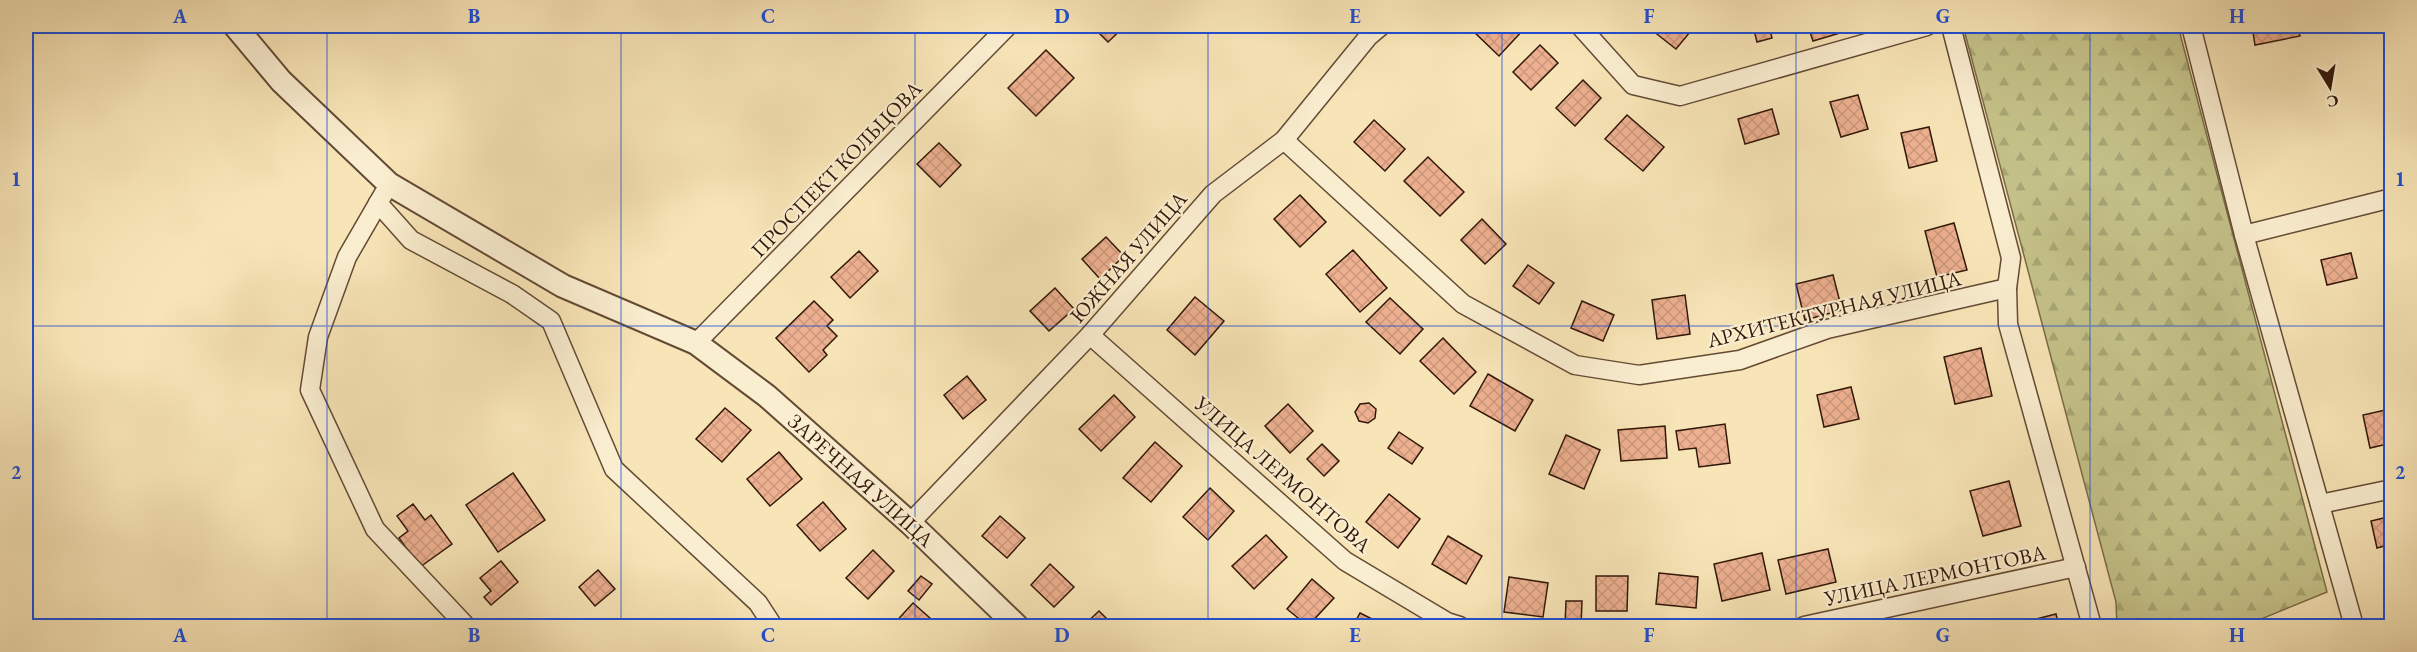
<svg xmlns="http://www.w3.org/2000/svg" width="2417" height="652" font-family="'EB Garamond',serif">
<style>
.forest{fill:url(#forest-firs);stroke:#7b6c48;stroke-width:1.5}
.building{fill:url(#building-cross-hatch);stroke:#321708;stroke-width:1.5}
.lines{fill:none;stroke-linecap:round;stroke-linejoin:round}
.minor-casing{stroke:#644a34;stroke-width:21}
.tertiary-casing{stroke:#644a34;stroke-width:26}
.minor{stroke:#faeed0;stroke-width:18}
.tertiary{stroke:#faeed0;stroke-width:22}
.grid{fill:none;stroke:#1d4ed8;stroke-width:1.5;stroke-opacity:0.55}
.labels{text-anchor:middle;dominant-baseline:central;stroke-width:4.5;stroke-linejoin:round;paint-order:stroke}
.street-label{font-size:21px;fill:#321708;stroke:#faeed0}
.neatline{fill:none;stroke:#1d4ed8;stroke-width:2}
.grid-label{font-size:20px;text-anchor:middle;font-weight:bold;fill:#1d4ed8}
</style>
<defs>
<pattern id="forest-firs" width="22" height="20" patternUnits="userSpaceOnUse" patternTransform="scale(1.5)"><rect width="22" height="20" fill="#c4c289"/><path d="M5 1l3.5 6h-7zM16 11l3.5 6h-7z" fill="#a9a675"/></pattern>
<pattern id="building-cross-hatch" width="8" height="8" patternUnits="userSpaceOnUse" patternTransform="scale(1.5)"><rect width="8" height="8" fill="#edb090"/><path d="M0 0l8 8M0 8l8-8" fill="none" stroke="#cc977b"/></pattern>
</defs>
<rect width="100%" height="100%" fill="#f8e5b7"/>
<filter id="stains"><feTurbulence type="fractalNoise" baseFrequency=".00333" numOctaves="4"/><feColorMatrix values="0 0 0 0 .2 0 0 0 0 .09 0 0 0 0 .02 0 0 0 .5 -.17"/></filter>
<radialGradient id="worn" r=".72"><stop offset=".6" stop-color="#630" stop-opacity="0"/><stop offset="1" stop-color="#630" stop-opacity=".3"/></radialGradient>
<polygon class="forest" points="1963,26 2178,26 2327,592 2244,626 2117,626 2116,602"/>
<g class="building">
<polygon points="1092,26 1125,26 1108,42"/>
<polygon points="1473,26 1518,26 1523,30 1499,56 1470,28"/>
<polygon points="1658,26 1695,26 1676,49 1653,31"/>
<polygon points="1753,26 1769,26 1772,38 1757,42"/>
<polygon points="1808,26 1838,26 1840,33 1813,41"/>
<polygon points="2252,26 2297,26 2300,36 2255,45"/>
<polygon points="1540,45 1558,63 1531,90 1513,72"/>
<polygon points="1046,50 1074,78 1036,116 1008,88"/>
<polygon points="1583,80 1601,98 1575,126 1556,108"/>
<polygon points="1858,95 1868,129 1841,137 1830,102"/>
<polygon points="1772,109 1779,134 1745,144 1738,119"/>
<polygon points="1627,115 1664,147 1643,171 1605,139"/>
<polygon points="1374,120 1405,149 1385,171 1354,142"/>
<polygon points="1929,127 1937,161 1909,168 1901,133"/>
<polygon points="939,143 961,165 940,187 917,164"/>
<polygon points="1428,157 1464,192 1440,216 1404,181"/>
<polygon points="1300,195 1326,222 1300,247 1274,219"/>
<polygon points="1482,219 1506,244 1485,264 1461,240"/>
<polygon points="1954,223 1967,270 1937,277 1925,231"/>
<polygon points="1106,237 1124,256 1100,279 1082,259"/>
<polygon points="1353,250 1387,288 1360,312 1326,274"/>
<polygon points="859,251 878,271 850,298 831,277"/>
<polygon points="2351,253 2357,278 2327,285 2321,260"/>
<polygon points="1528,265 1554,283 1539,304 1513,286"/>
<polygon points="1833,275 1842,310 1805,320 1796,284"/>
<polygon points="1055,288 1074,309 1049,331 1030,311"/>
<polygon points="1685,295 1690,334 1657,339 1652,300"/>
<polygon points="1195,297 1224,321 1195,355 1167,330"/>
<polygon points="1390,298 1423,329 1400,354 1366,322"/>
<polygon points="814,301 833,320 827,326 837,336 823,350 827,355 809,372 776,338"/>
<polygon points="1582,301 1614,315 1603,341 1571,328"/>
<polygon points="1443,338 1476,372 1454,394 1420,361"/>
<polygon points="1981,348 1992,396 1955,404 1944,357"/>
<polygon points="1488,374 1533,400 1515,431 1470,406"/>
<polygon points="967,376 986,400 963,419 944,395"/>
<polygon points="1851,387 1859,419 1824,427 1817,395"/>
<polygon points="1114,395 1135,417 1101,451 1079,429"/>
<polygon points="1369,403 1376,409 1375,418 1368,423 1359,421 1355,412 1360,404"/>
<polygon points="1288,404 1313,431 1290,453 1265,426"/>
<polygon points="725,408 751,430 722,462 696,439"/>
<polygon points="2390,409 2392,443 2370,448 2363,415"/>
<polygon points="1725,424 1730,463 1699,467 1696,448 1679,450 1676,431"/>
<polygon points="1665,426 1667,458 1621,461 1618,430"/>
<polygon points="1399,432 1423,448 1412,464 1388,448"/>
<polygon points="1566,435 1600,450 1584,489 1549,474"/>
<polygon points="1155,442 1182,466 1151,502 1123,478"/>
<polygon points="1322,444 1339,461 1324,476 1307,459"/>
<polygon points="779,452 802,479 770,506 747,479"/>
<polygon points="513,473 545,520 498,552 466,505"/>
<polygon points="2009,481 2021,526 1983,536 1970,491"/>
<polygon points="1210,488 1234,511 1208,540 1183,517"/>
<polygon points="1389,494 1420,519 1398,548 1366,522"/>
<polygon points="823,502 846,529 820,551 797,525"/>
<polygon points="413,504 425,520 431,515 452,544 420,567 399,538 408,531 397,516"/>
<polygon points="1000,516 1025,538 1007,558 982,536"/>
<polygon points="2392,516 2392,544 2377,548 2371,521"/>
<polygon points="1266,535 1287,557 1254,589 1232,566"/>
<polygon points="1448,536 1482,556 1466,584 1432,564"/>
<polygon points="1828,549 1836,582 1786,594 1778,560"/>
<polygon points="873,550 894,571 868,599 846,578"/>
<polygon points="1762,553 1770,590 1722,601 1714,564"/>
<polygon points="501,561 518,582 491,605 484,597 491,591 480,578"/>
<polygon points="1050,564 1074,587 1054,607 1031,585"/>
<polygon points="598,570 615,589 595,606 579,587"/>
<polygon points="1659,573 1698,577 1696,608 1656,604"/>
<polygon points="921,576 932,584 919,600 908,591"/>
<polygon points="1596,576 1628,576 1627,611 1596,611"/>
<polygon points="1509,577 1548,583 1543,617 1504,612"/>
<polygon points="1312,579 1334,598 1308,626 1287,609"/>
<polygon points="1566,601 1582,601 1581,626 1565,626"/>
<polygon points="913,603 939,626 892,626"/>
<polygon points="1099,611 1114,626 1083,626"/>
<polygon points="1360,613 1386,626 1353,626"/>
<polygon points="2056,614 2059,626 2014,626 2013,625"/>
</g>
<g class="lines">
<g class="minor-casing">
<g id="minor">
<polyline points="1580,26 1633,85 1680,96 1927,26"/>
<polyline points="1951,26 2011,258 2007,288 2008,324 2092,626"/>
<polyline points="2191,26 2244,235 2354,626"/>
<polyline points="1284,140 1463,304 1575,365 1639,375 1740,360 1827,329 2007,288"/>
<polyline points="384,193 347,257 318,337 310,390 375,529 466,626"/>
<polyline points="378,203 411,240 512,294 551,321 614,469 758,603 773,626"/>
<polyline points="2244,235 2392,198"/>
<polyline points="1090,335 1345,561 1447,622 1460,626"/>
<polyline points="696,343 1008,26"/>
<polyline points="2320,504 2392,489"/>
<polyline points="910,523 1090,335 1213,194 1284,140 1368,37 1381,26"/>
<polyline points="1804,626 2076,567"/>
</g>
</g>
<g class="tertiary-casing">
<polyline id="tertiary" points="235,26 281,81 389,184 563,286 696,343 767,396 910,523 1017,626"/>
</g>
<use href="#minor" class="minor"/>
<use href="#tertiary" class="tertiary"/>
</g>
<path class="grid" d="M 327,26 L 327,626M 621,26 L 621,626M 915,26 L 915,626M 1208,26 L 1208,626M 1502,26 L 1502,626M 1796,26 L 1796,626M 2090,26 L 2090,626M 26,326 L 2392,326"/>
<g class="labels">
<g class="street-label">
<text transform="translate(836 169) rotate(-46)">ПРОСПЕКТ КОЛЬЦОВА</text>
<text transform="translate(1128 257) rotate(-49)">ЮЖНАЯ УЛИЦА</text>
<text transform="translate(1834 309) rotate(-14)">АРХИТЕКТУРНАЯ УЛИЦА</text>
<text transform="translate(1283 474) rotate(41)">УЛИЦА ЛЕРМОНТОВА</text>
<text transform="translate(861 480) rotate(42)">ЗАРЕЧНАЯ УЛИЦА</text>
<text transform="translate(1935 575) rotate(-12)">УЛИЦА ЛЕРМОНТОВА</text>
</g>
</g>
<rect width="2417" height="652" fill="none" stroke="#f8e5b7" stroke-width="66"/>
<g transform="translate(2330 87) rotate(169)" stroke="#faeed0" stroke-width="4.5" paint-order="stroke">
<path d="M0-4.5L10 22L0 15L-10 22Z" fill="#321708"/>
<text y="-9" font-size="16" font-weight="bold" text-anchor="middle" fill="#321708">С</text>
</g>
<rect x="33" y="33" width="2351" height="586" class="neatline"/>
<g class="grid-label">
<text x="180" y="23">A</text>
<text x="474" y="23">B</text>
<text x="768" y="23">C</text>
<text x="1062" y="23">D</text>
<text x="1355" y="23">E</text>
<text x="1649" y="23">F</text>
<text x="1943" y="23">G</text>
<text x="2237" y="23">H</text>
<text x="16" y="186">1</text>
<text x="2400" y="186">1</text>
<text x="16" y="479">2</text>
<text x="2400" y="479">2</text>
<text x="180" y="642">A</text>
<text x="474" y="642">B</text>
<text x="768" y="642">C</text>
<text x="1062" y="642">D</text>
<text x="1355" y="642">E</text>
<text x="1649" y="642">F</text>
<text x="1943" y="642">G</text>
<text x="2237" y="642">H</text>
</g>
<rect width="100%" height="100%" filter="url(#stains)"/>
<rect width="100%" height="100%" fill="url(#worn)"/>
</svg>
